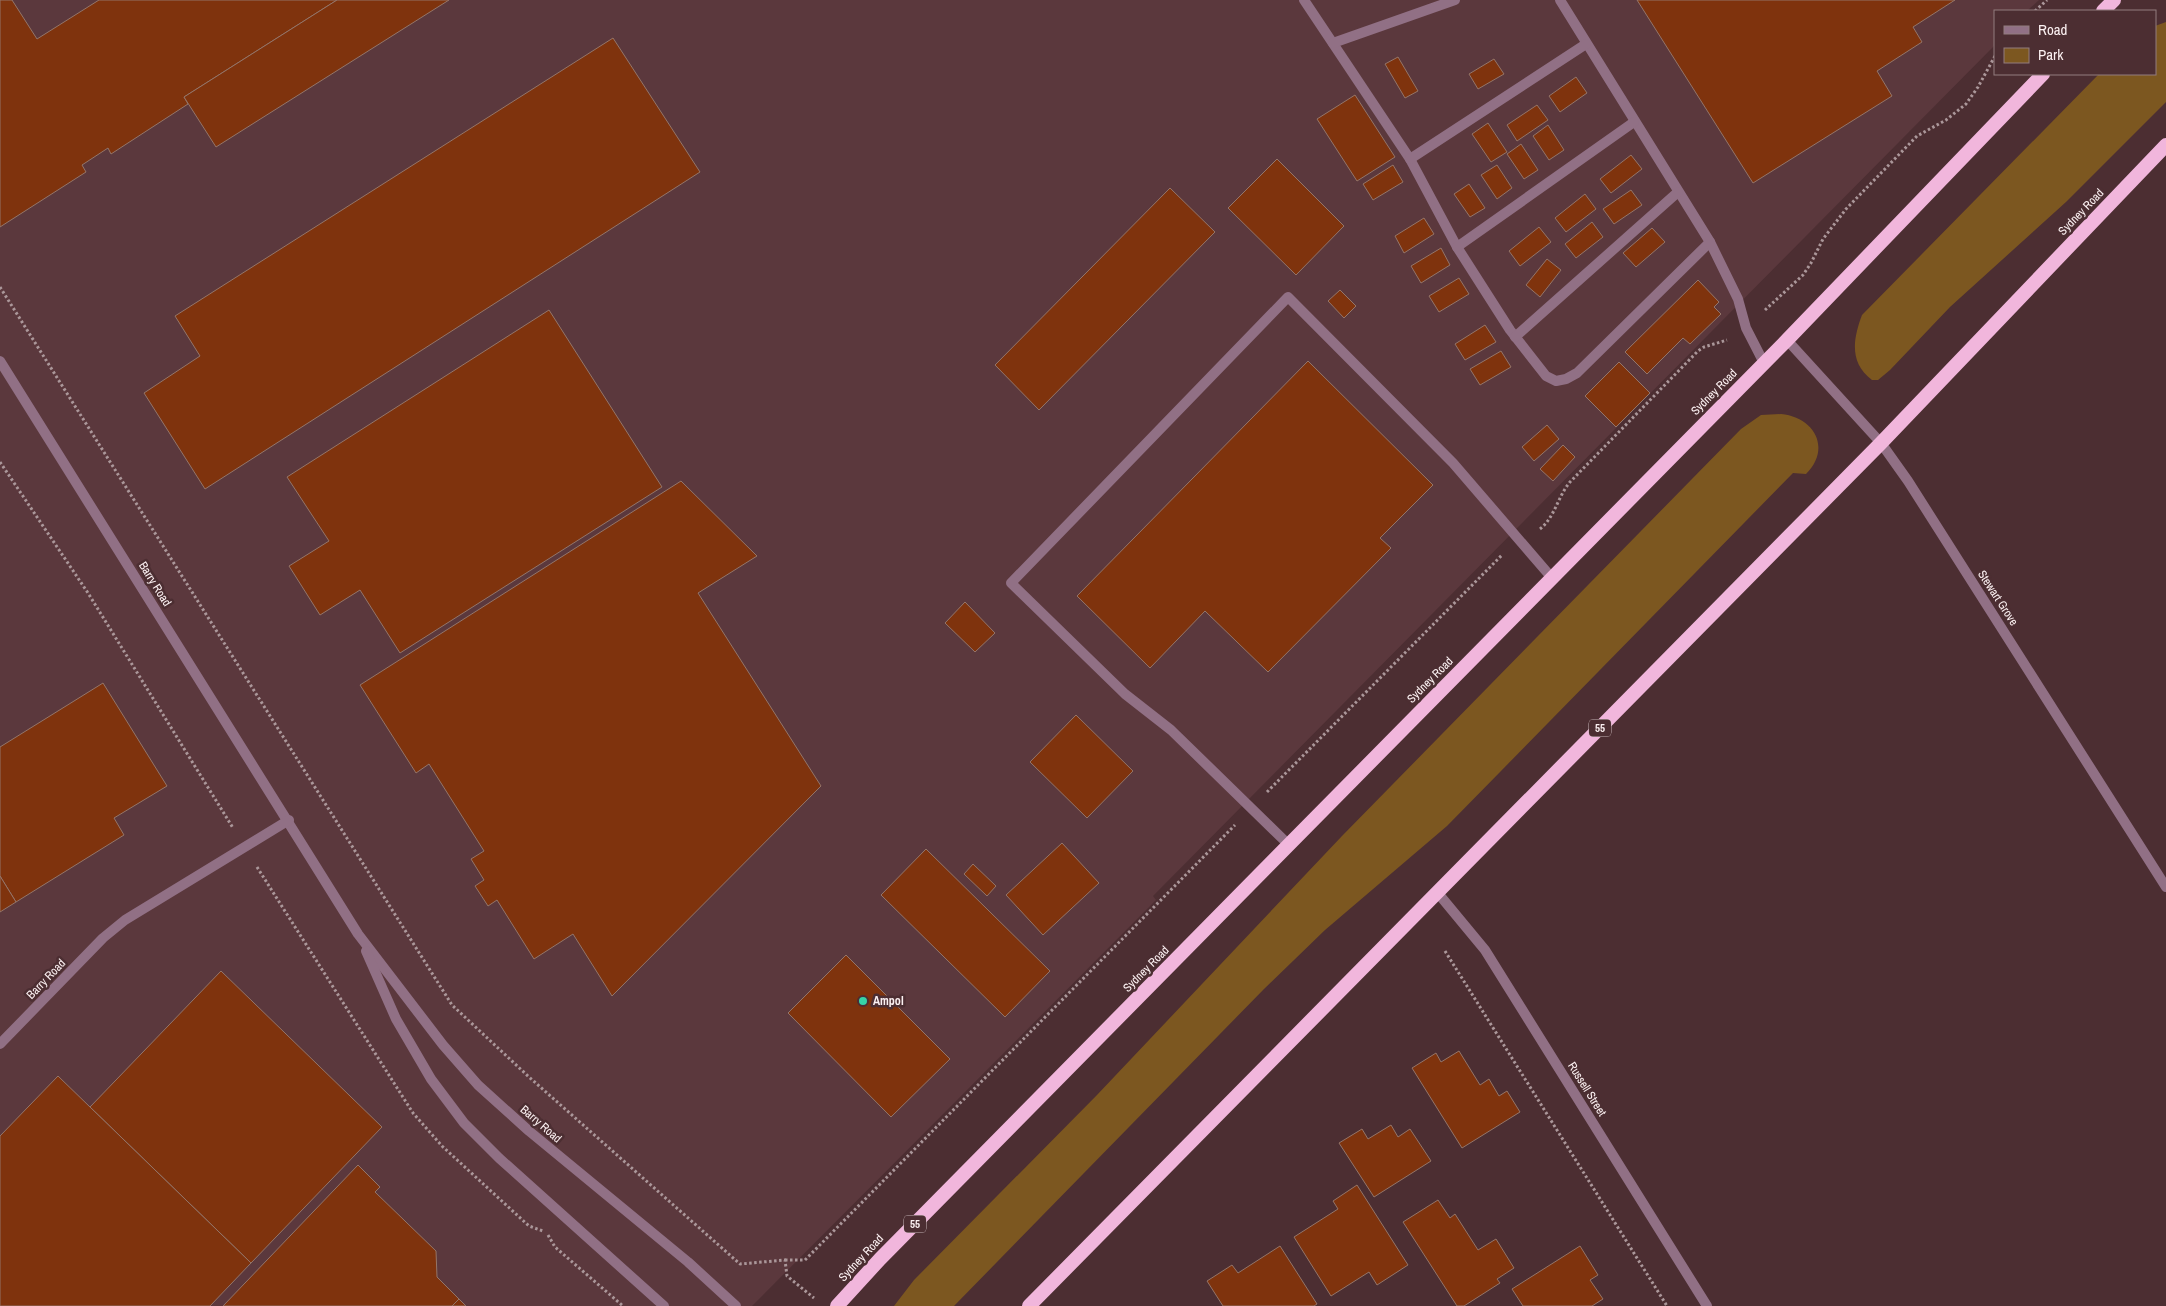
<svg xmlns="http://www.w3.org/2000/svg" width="2166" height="1306" font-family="'Archivo Narrow',sans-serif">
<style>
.built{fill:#5b383d}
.green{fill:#7c5720}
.building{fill:#7f330d;stroke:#947569}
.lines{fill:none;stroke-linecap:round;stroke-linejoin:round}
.path{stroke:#ab979a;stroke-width:3;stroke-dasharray:2.5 2.5;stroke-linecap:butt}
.service{stroke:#917085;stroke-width:10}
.minor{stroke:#917085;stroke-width:10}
.trunk{stroke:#f1b6dc;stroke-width:14}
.poi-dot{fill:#36d4a7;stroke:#4c2e32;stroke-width:2}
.labels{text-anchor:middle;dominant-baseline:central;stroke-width:5;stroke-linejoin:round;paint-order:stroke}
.shield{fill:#4c2e32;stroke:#c7b6b8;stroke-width:1}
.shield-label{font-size:11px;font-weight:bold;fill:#fcf1f2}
.street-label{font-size:12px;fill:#fcf1f2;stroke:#4c2e32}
.poi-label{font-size:12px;font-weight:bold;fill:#fcf1f2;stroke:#4c2e32;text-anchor:start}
</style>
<rect width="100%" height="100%" fill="#4c2e32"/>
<polygon class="built" points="0,0 2039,0 2027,11 1995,11 1995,45 1153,896 1156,900 752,1306 0,1306"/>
<g class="green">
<path d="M 2166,22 L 2166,102 L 2066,202 L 1950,307 L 1890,370 L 1878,380 L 1872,380 C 1849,363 1853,339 1862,315 L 2099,74 L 2155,74 L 2155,26 Z"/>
<path d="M 1781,414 C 1814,417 1832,448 1806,474 L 1793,473 L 1501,771 L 1447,826 L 1325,930 L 1264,989 L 954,1306 L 894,1306 L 914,1280 L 1097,1095 L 1342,836 L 1741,429 L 1761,415 Z"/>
</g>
<g class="building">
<polygon points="0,0 12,0 37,39 99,0 337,0 184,97 188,104 111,154 108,148 82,165 86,172 0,227"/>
<polygon points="337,0 449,0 216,147 184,97"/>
<polygon points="1637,0 1955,0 1913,27 1922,42 1877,71 1892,96 1753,183"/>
<polygon points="613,38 700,172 205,489 144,393 200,356 175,316"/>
<polygon points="1398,57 1418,91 1405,98 1385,64"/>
<polygon points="1494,59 1504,74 1478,89 1469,74"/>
<polygon points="1576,77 1587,93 1560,112 1549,96"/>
<polygon points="1355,95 1395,157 1357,181 1317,119"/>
<polygon points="1537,105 1548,120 1517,141 1507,125"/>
<polygon points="1488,123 1507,152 1491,162 1472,134"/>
<polygon points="1548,125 1564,150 1549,160 1533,136"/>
<polygon points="1521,144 1538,170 1524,179 1507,154"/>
<polygon points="1631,155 1642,169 1611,193 1600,179"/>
<polygon points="1277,159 1344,226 1296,275 1228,208"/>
<polygon points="1393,165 1403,182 1373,200 1363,184"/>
<polygon points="1497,165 1512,188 1497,199 1481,175"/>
<polygon points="1469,184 1485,208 1470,217 1454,194"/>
<polygon points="1170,188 1215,232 1039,410 995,365"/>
<polygon points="1631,190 1642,205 1614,224 1603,209"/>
<polygon points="1585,194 1596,209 1566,232 1555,218"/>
<polygon points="1424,218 1434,234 1404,253 1395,236"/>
<polygon points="1592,222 1603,237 1576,258 1565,244"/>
<polygon points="1539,227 1551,242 1520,266 1509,251"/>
<polygon points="1652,228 1665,242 1636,267 1623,253"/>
<polygon points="1441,248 1450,265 1421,283 1411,266"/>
<polygon points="1547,259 1561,270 1540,297 1526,285"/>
<polygon points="1459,278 1469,294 1439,312 1429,296"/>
<polygon points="1698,280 1719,302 1714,307 1721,314 1690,344 1683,338 1647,374 1625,352"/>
<polygon points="1340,290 1356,306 1344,318 1328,301"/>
<polygon points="549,310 662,487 400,653 360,590 320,615 289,566 329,541 287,477"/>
<polygon points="1485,325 1496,342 1465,360 1455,344"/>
<polygon points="1501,351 1511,367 1480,385 1470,369"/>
<polygon points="1308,361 1433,485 1380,538 1391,548 1268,672 1205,611 1150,668 1077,596"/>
<polygon points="1619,362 1650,393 1616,427 1585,396"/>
<polygon points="1547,425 1559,439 1534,461 1522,447"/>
<polygon points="1563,445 1575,457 1553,481 1540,469"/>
<polygon points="681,481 757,556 698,593 821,786 612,996 573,934 534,959 497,900 488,906 475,886 484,880 471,859 484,851 429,764 416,773 360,685"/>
<polygon points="965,602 995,633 975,652 945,623"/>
<polygon points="103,683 167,786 114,818 124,835 16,902 0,876 0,747"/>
<polygon points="1076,715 1133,771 1087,818 1030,762"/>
<polygon points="1062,843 1099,883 1043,935 1006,895"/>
<polygon points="926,849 1050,971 1005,1017 881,895"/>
<polygon points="973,864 996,886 987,896 964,874"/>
<polygon points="0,876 16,902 0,912"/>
<polygon points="846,955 950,1059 891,1117 788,1013"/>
<polygon points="221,971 382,1127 251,1263 90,1107"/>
<polygon points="1459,1051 1480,1085 1489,1079 1499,1096 1507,1091 1520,1112 1462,1148 1412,1068 1436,1053 1441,1062"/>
<polygon points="58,1076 251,1263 210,1306 0,1306 0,1136"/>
<polygon points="1391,1125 1398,1137 1410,1129 1431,1161 1374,1197 1339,1143 1362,1129 1368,1139"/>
<polygon points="358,1165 380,1187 375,1192 436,1251 437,1277 459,1299 452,1306 223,1306"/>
<polygon points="1357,1185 1408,1265 1377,1285 1369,1272 1331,1296 1294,1237 1338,1209 1333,1201"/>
<polygon points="1438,1200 1450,1218 1455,1214 1478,1250 1496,1239 1514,1268 1497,1279 1500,1283 1464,1306 1457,1306 1403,1222"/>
<polygon points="1280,1246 1317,1304 1314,1306 1223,1306 1207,1281 1232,1265 1238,1273"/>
<polygon points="1580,1246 1598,1275 1590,1280 1603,1299 1592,1306 1523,1306 1512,1289"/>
<polygon points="459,1299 466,1306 452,1306"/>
</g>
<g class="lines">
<g class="path">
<polyline points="2035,11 2047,0"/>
<polyline points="0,287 452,1005 529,1077 740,1264 785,1260 787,1276 814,1298"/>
<polyline points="1765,310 1803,275 1811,263 1823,239 1846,209 1917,136 1946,120 1966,104 1978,87 1995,56"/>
<polyline points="0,462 88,593 233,828"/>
<path d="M 1540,529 C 1555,517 1557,498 1570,482 L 1698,351 L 1704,347 L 1727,340"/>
<polyline points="1267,792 1502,555"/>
<polyline points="257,867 413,1113 442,1146 529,1226 543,1231"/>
<polyline points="1445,951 1667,1306"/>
<polyline points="548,1235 555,1247 623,1306"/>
<polyline points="785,1260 805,1260 1235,825"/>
</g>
<polyline class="service" points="1289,845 1171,730 1125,694 1011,583 1288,297 1453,463 1552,578"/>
<g class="minor">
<polyline points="1304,0 1410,159 1457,247 1510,330 1546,376 1556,381 1566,379 1577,373 1710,242"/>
<polyline points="1560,0 1710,242 1738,299 1746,328 1764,363"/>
<polyline points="1333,43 1455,0"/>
<polyline points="1410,159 1586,44"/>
<polyline points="1457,247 1634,122"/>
<polyline points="1515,337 1678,192"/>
<polyline points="1787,340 1881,443 1908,481 2166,887"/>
<polyline points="0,361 358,934 443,1045 478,1085 529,1131 688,1262 736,1306"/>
<polyline points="1437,892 1485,950 1707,1306"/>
<polyline points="366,951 396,1019 431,1079 464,1123 499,1158 664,1306"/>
<polyline points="0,1044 103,938 125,920 289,820"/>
</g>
<g class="trunk">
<polyline points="2103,11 2114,0"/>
<polyline points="837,1306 880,1259 1787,340 2043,74"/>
<polyline points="1029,1306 1881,443 2166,145"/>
</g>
</g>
<circle class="poi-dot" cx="863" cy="1001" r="5"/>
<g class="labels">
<g class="shield">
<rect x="1589" y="719.5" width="22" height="17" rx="4"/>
<rect x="904" y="1215.5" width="22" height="17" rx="4"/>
</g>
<g class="shield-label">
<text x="1600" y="728">55</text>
<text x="915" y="1224">55</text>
</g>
<g class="street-label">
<text transform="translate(2081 212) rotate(-46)">Sydney Road</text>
<text transform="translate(1714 392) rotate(-45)">Sydney Road</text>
<text transform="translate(155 584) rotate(58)">Barry Road</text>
<text transform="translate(1998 598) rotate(57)">Stewart Grove</text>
<text transform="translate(1430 680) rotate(-45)">Sydney Road</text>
<text transform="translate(1146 969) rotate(-45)">Sydney Road</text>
<text transform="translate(46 979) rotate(-46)">Barry Road</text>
<text transform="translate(1587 1089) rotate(58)">Russell Street</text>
<text transform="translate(541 1124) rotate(41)">Barry Road</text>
<text transform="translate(861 1258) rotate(-47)">Sydney Road</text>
</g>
<g class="poi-label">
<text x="873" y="1001">Ampol</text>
</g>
</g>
<rect x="1994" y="10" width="162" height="65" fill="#4c2e32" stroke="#927c7f"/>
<rect x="2004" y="26" width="25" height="8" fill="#917085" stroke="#927c7f"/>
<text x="2038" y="35" font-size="15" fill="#fcf1f2">Road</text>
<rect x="2004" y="48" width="25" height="15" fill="#7c5720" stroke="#927c7f"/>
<text x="2038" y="60" font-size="15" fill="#fcf1f2">Park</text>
</svg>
